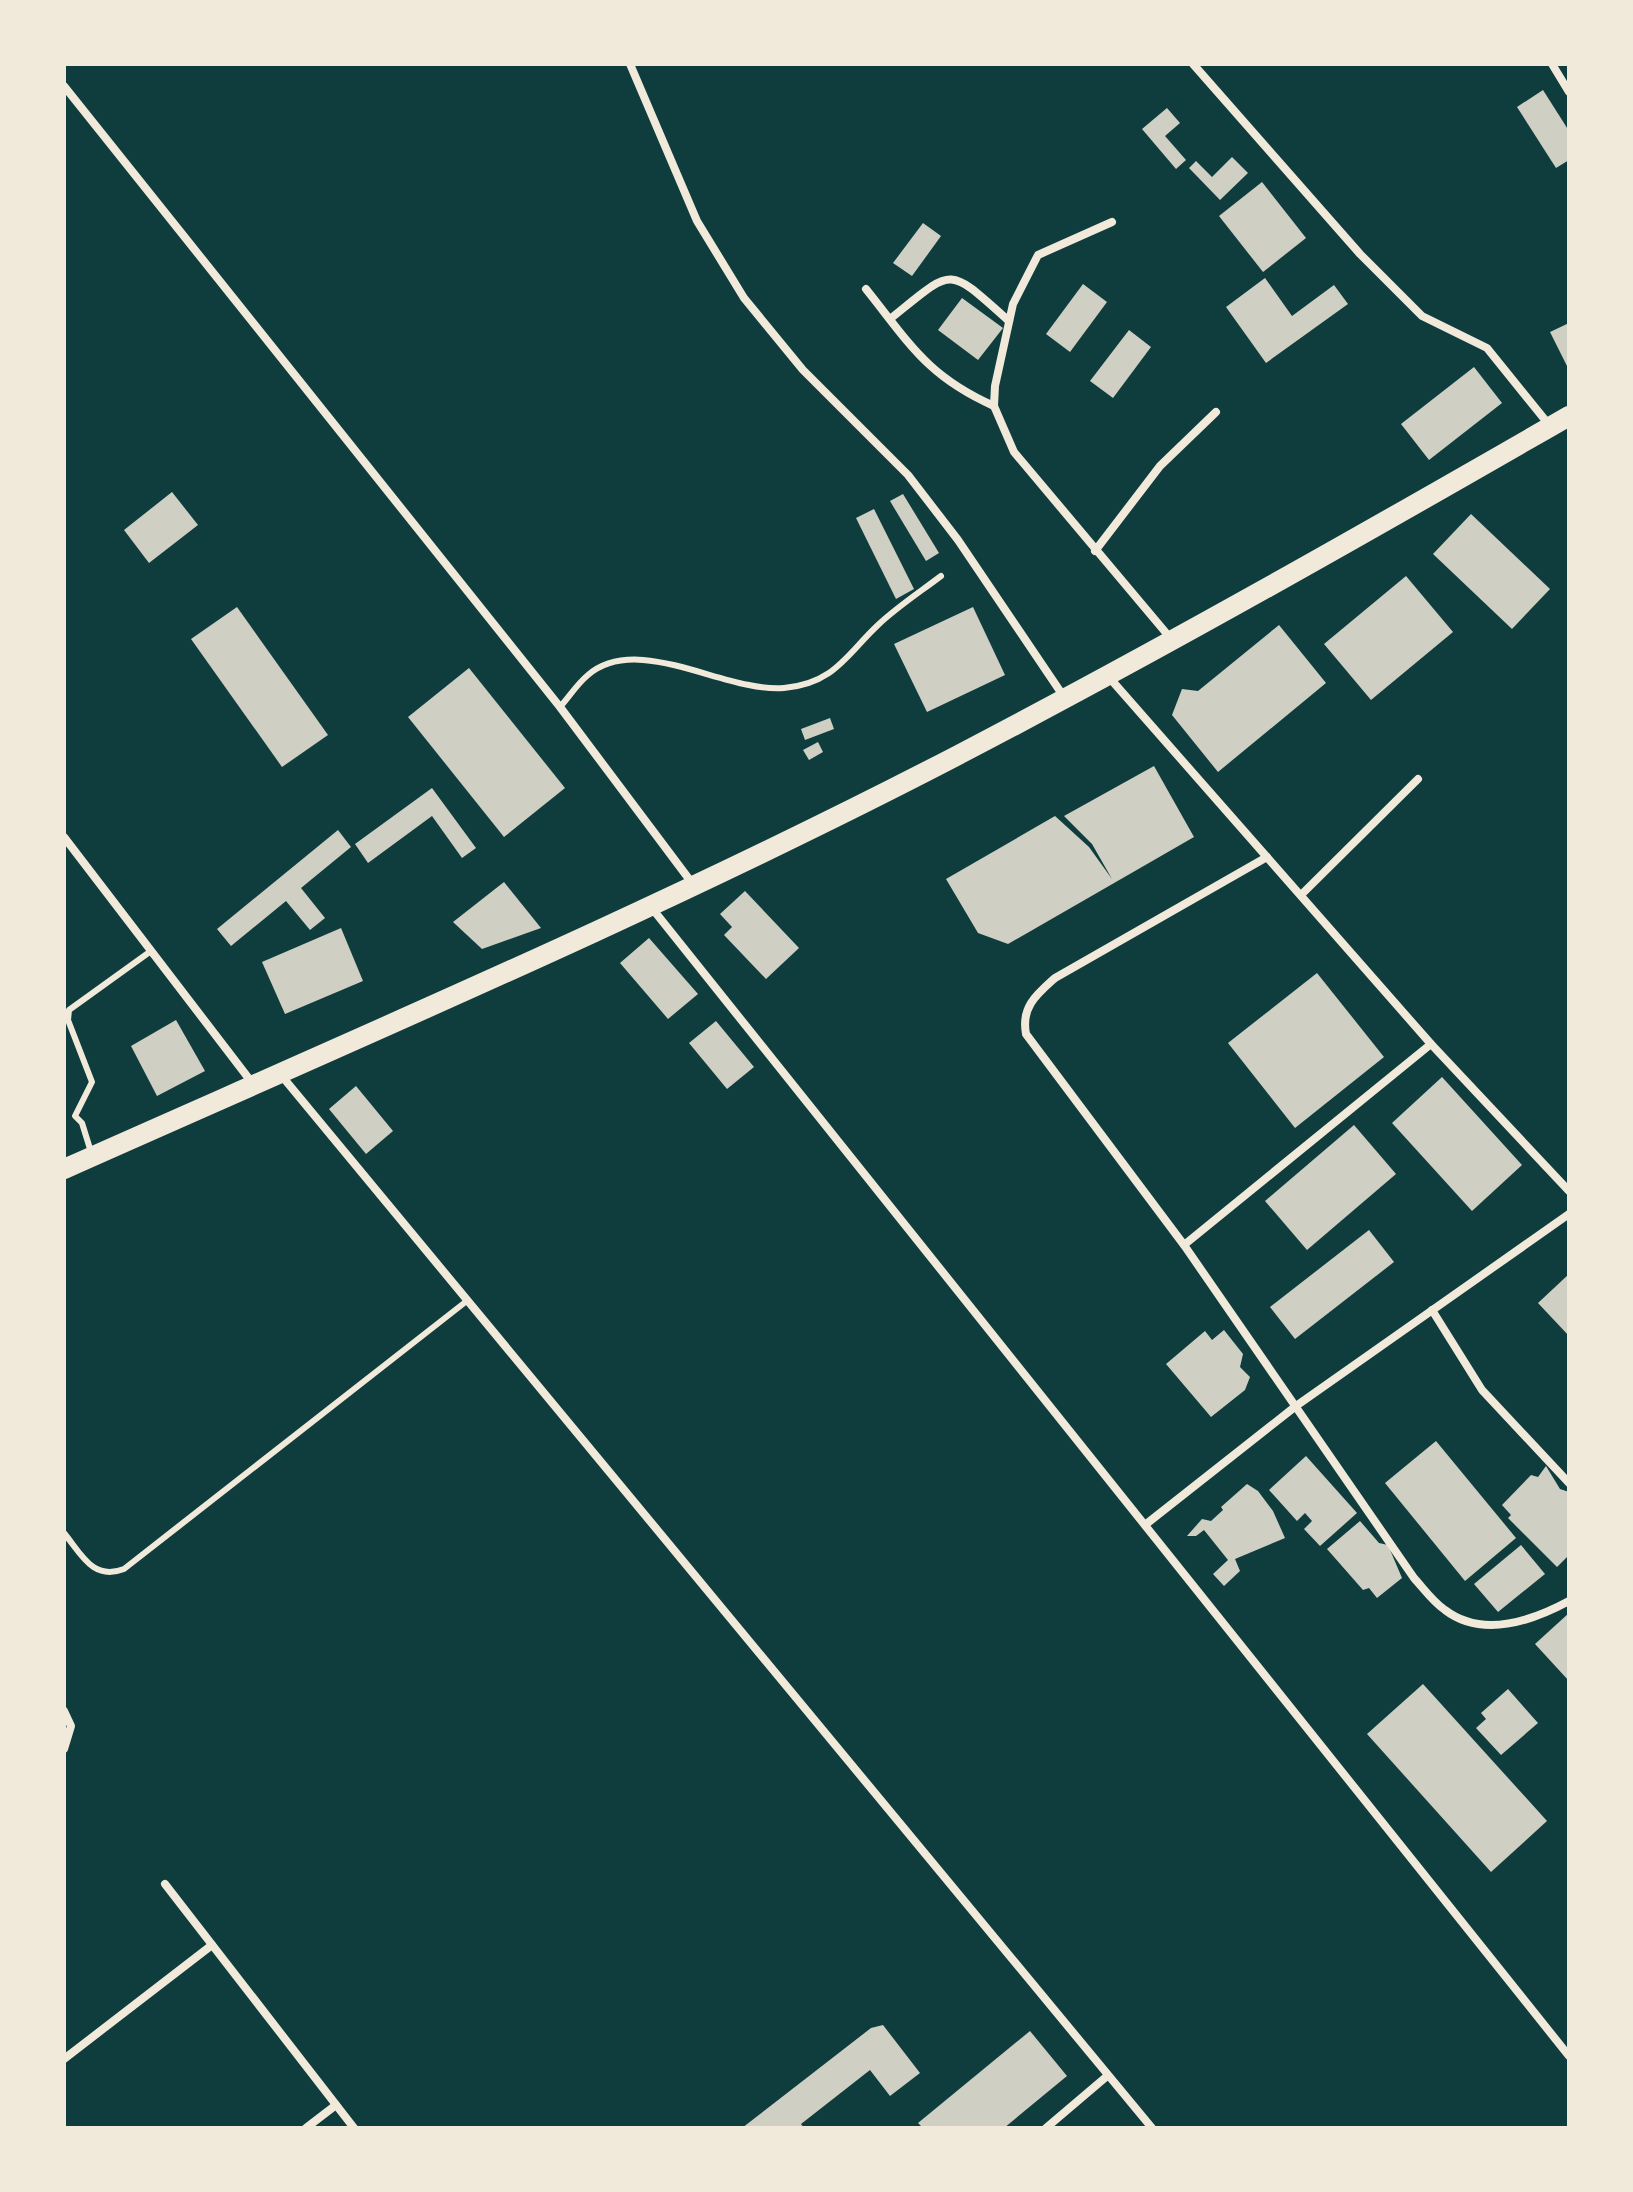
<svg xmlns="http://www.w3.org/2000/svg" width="1633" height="2192" font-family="Bitter,serif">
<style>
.building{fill:#cfcfc3}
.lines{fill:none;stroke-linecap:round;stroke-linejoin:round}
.service{stroke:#f1e9da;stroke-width:6}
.minor{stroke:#f1e9da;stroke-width:8}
.primary{stroke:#f1e9da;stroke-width:20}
</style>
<rect width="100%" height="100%" fill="#0f3d3e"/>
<g class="building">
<polygon points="1543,90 1569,131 1569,160 1556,168 1517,107"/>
<polygon points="1167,108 1180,123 1165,136 1186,160 1176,169 1142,129"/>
<polygon points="1232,157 1248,173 1220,200 1189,168 1196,161 1212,177"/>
<polygon points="1262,182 1306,238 1263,272 1219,216"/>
<polygon points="923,223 941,236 912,276 893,263"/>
<polygon points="1265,278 1292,316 1334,285 1348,304 1266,363 1226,307"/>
<polygon points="1083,284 1107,302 1070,352 1046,334"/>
<polygon points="962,298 1003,328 978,360 938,330"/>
<polygon points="1569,323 1569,370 1550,332"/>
<polygon points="1129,330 1151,347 1113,398 1090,381"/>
<polygon points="1474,367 1502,403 1429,460 1401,424"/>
<polygon points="172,492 198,525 149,563 124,530"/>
<polygon points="903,494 939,553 926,561 890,501"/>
<polygon points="874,509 914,589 896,599 856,518"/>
<polygon points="1471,514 1550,589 1512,629 1433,554"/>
<polygon points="1406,576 1453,632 1371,700 1324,644"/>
<polygon points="237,607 328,735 282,767 191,639"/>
<polygon points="973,607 1005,675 927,712 894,644"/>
<polygon points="1279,625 1326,683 1218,772 1172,715 1182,689 1198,691"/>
<polygon points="469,668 565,788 504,837 408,717"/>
<polygon points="830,718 834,729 805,740 801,729"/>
<polygon points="818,742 823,752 809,760 803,750"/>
<polygon points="1154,766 1194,837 1008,944 978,933 946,879 1055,816 1089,847 1112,879 1092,844 1064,816"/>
<polygon points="432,788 476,848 462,858 432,816 368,863 355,844"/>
<polygon points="338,830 351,847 301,888 325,918 310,930 286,901 231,946 217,929"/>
<polygon points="504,882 541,928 482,949 453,922"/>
<polygon points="745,891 799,948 766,979 724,935 732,927 720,914"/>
<polygon points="341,928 363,981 285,1014 262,962"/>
<polygon points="649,938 698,994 668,1019 620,963"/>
<polygon points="1317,973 1384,1057 1295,1128 1228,1043"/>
<polygon points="176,1020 205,1071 157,1096 131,1046"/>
<polygon points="716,1021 754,1067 727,1089 689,1043"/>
<polygon points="1442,1077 1522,1165 1472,1211 1392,1123"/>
<polygon points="356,1086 393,1131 366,1154 329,1109"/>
<polygon points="1354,1125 1396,1174 1307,1250 1265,1201"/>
<polygon points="1369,1230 1394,1262 1295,1339 1270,1307"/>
<polygon points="1569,1274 1569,1336 1538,1303"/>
<polygon points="1224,1330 1243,1354 1240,1367 1250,1377 1245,1390 1211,1417 1166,1364 1205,1331 1212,1340"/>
<polygon points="1436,1441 1516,1538 1465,1581 1385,1483"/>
<polygon points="1306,1456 1357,1513 1320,1546 1304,1529 1312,1521 1305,1513 1297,1521 1269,1490"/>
<polygon points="1546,1466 1560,1489 1569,1492 1569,1555 1557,1567 1508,1518 1511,1515 1502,1505 1531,1475 1538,1477"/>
<polygon points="1247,1484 1258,1491 1273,1511 1285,1538 1235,1559 1240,1571 1224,1586 1213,1574 1228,1560 1204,1530 1196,1536 1187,1536 1202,1519 1211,1521 1223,1510 1221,1507"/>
<polygon points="1360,1521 1379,1543 1388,1545 1402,1578 1377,1598 1369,1588 1363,1590 1327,1549"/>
<polygon points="1521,1545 1545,1574 1498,1612 1474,1584"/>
<polygon points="1569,1613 1569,1681 1535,1644"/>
<polygon points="1423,1684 1547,1821 1491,1872 1367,1734"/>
<polygon points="1508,1689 1538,1723 1501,1755 1476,1728 1486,1719 1481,1713"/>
<polygon points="883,2025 920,2073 890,2096 870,2070 801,2124 804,2128 742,2128 871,2028"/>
<polygon points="1030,2031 1067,2076 1004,2128 923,2128 918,2123"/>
</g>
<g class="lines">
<g class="service">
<path d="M 560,707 C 569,697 577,684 588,675 C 638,632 725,693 784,688 C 834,684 847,654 878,625 C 897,607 920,592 941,576"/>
<polyline points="91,1152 82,1123 75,1116 92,1082 68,1020 69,1010 151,951"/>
<path d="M 64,1533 C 82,1555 93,1581 124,1569 L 468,1300"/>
</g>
<g class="minor">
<polyline points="630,64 697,221 744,298 803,370 908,475 958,540 1064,697"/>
<polyline points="1193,64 1360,254 1422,316 1487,348 1550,426"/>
<polyline points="1552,64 1569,92"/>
<polyline points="64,86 560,707 692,883"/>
<polyline points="1112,222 1038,255 1013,304 995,386 994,406 1014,452 1172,640"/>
<path d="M 866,289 C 910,344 927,376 994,406"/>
<path d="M 890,319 C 955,267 946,265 1009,321"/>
<polyline points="1095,551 1160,466 1216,412"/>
<polyline points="1107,675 1431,1044 1569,1191"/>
<polyline points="64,837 253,1084"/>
<path d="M 1267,857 L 1055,978 C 1036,995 1021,1007 1026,1034 L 1184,1245 L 1414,1578 C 1424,1589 1433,1602 1445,1610 C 1483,1639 1532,1621 1569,1601"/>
<polyline points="1301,895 1418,779"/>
<polyline points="651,907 1569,2056"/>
<polyline points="281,1075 1152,2128"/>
<polyline points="1184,1245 1431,1044"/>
<polyline points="1432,1310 1482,1390 1569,1483"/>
<polyline points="1145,1525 1296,1406 1569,1214"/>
<polyline points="64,1711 71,1726 64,1749"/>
<polyline points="165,1884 354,2128"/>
<polyline points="64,2059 212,1945"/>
<polyline points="306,2128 336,2105"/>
<polyline points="1046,2128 1106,2077"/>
</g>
<path class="primary" d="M 64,1169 C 365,1035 670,905 962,753 C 1167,646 1369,531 1569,416"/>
</g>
<rect width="1633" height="2192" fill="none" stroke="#f1e9da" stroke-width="132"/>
</svg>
